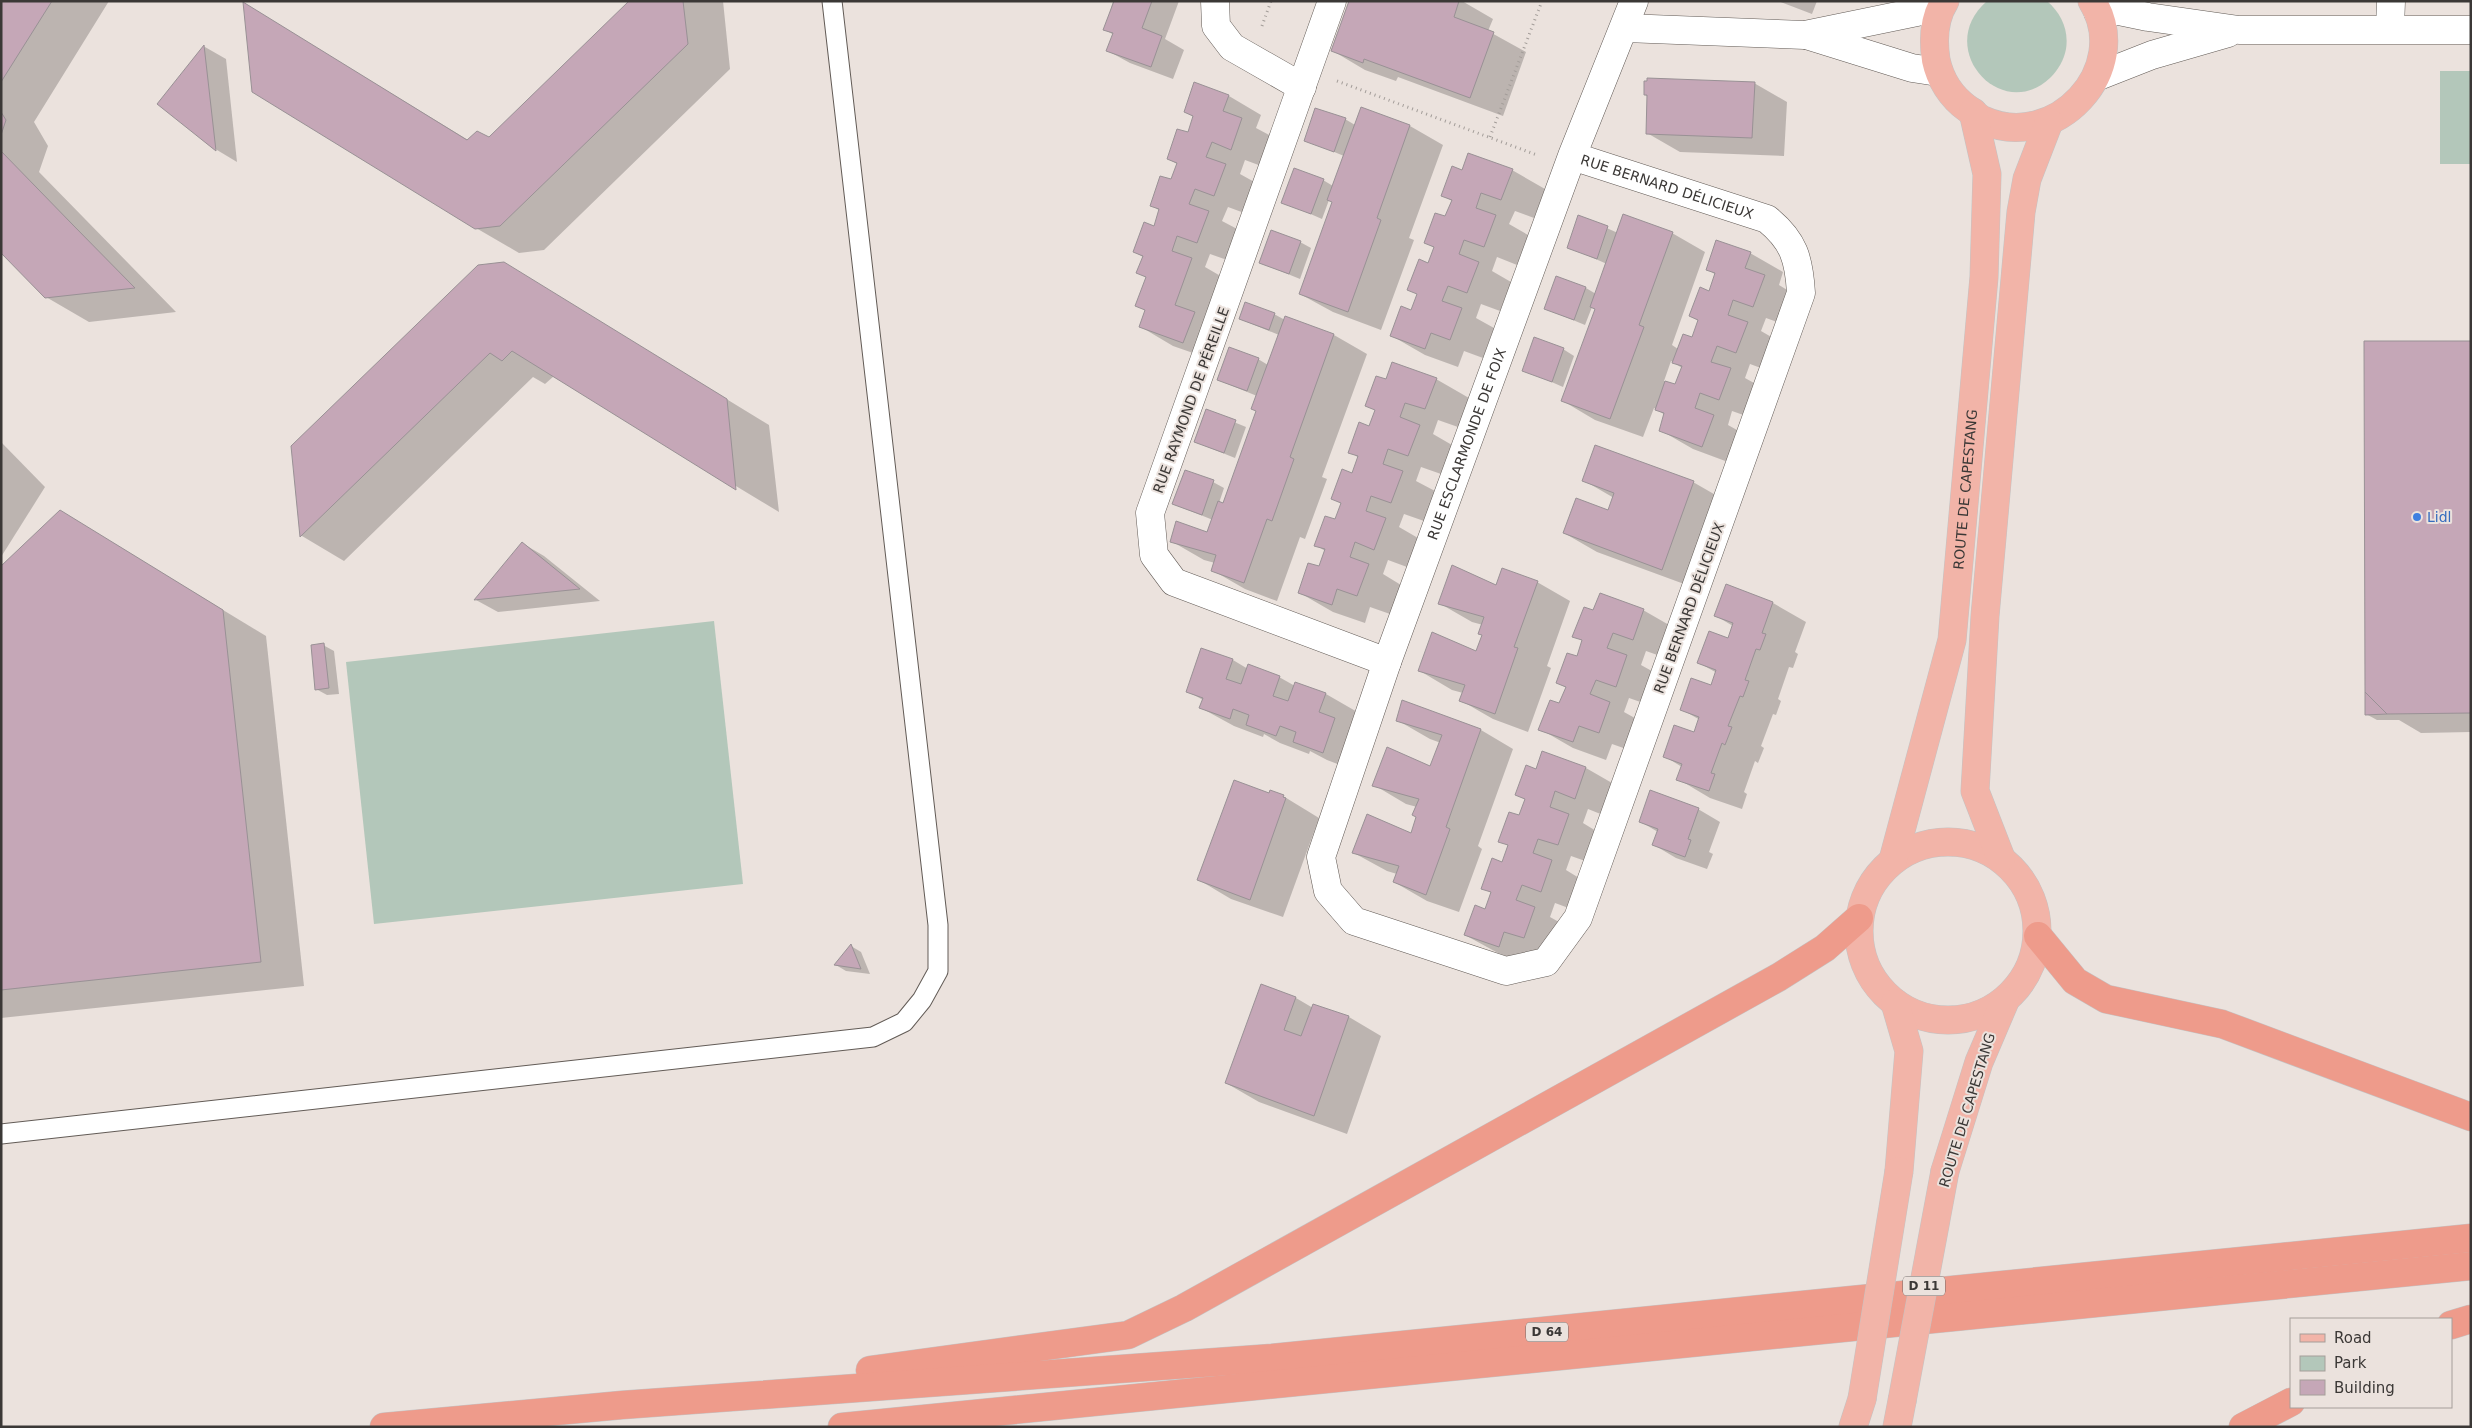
<svg xmlns="http://www.w3.org/2000/svg" width="2472" height="1428" font-family="'DejaVu Sans',sans-serif">
<style>
.green{fill:#b3c7ba}
.shadow{fill:#0003;fill-rule:evenodd}
.building{fill:#c5a7b7;stroke:#999195}
.lines{fill:none;stroke-linecap:round;stroke-linejoin:round}
.service-casing{stroke:#625b56;stroke-width:21}
.minor-casing{stroke:#625b56;stroke-width:29}
.primary-casing{stroke:#c4c3c3;stroke-width:29}
.trunk-casing{stroke:#c4c3c3;stroke-width:29}
.path{stroke:#a39d99;stroke-width:3;stroke-dasharray:1 4;stroke-linecap:butt}
.service{stroke:#fff;stroke-width:19}
.minor{stroke:#fff;stroke-width:28}
.primary{stroke:#f2b4a8;stroke-width:28}
.trunk{stroke:#ee9b8b;stroke-width:28}
.primary-bridge-casing{stroke:#c4c3c3;stroke-width:29;stroke-linecap:butt}
.primary-bridge{stroke:#f2b4a8;stroke-width:28}
.shop-dot{fill:#3f7fe0;stroke:#ebe2dd;stroke-width:2}
.labels{text-anchor:middle;dominant-baseline:central;stroke-width:4;stroke-linejoin:round;paint-order:stroke}
.shield{fill:#ebe2dd;stroke:#706b68;stroke-width:1}
.shield-label{font-size:12px;font-weight:bold;fill:#3b3836}
.street-label{font-size:14px;fill:#3b3836;stroke:#ebe2dd}
.shop-label{font-size:14px;fill:#366cbe;stroke:#ebe2dd;text-anchor:start}
</style>
<rect width="100%" height="100%" fill="#ebe2dd"/>
<g class="green">
<path d="M 1987,1 L 2047,1 C 2061,13 2069,30 2066,49 C 2064,60 2058,70 2050,78 C 2001,124 1933,48 1987,1 Z"/>
<rect x="2440" y="71" width="31" height="93"/>
<polygon points="714,621 743,884 374,924 346,662"/>
</g>
<g class="shadow">
<polygon points="1,1 109,1 34,122 48,146 39,172 176,312 89,322 46,297 1,251"/>
<polygon points="631,1 723,1 730,69 544,250 519,253 476,228 244,4 468,140 489,139"/>
<polygon points="1113,1 1179,1 1165,39 1184,50 1173,79 1130,63 1108,51 1114,35 1105,30"/>
<polygon points="1351,1 1462,1 1493,19 1488,31 1526,52 1503,116 1398,77 1396,81 1365,70 1333,51"/>
<polygon points="1778,1 1817,1 1812,14"/>
<polygon points="205,47 226,59 237,162 217,150 159,104"/>
<polygon points="1754,83 1787,102 1784,156 1680,152 1647,133 1648,97 1645,95"/>
<polygon points="1229,96 1261,115 1256,128 1275,138 1264,167 1245,160 1240,174 1258,184 1247,214 1228,207 1222,221 1241,231 1230,261 1210,254 1205,267 1224,278 1216,361 1173,346 1141,327 1146,311 1137,305 1147,278 1138,273 1143,257 1134,252 1154,228 1160,211 1151,205 1171,181 1177,164 1168,159 1188,134 1194,117 1185,112"/>
<polygon points="1361,109 1410,126 1443,145 1409,238 1414,240 1381,330 1333,312 1300,294 1333,202 1329,200 1322,219 1283,202 1323,180 1333,186 1344,156 1305,140 1345,119 1355,125"/>
<polygon points="1512,170 1545,189 1534,218 1515,211 1509,224 1528,235 1517,265 1497,257 1492,271 1511,282 1500,311 1481,304 1476,318 1494,328 1483,358 1464,351 1458,367 1425,355 1392,336 1412,311 1435,248 1426,243 1446,218 1452,201 1443,196 1463,172"/>
<path d="M 1579,216 L 1618,233 L 1672,233 L 1705,252 L 1672,345 L 1678,349 L 1693,339 L 1699,321 L 1690,316 L 1710,292 L 1716,275 L 1707,269 L 1750,253 L 1783,272 L 1779,285 L 1797,296 L 1786,325 L 1766,318 L 1761,331 L 1780,342 L 1769,371 L 1750,364 L 1745,378 L 1763,388 L 1752,418 L 1732,411 L 1728,425 L 1746,435 L 1736,465 L 1693,449 L 1660,430 L 1665,415 L 1654,408 L 1643,437 L 1595,420 L 1563,401 L 1596,310 L 1592,307 L 1585,325 L 1546,309 L 1586,288 L 1596,294 L 1607,264 L 1568,247 ZM 1671,361 L 1682,368 L 1676,385 L 1664,381 Z"/>
<polygon points="1300,242 1311,248 1300,279 1261,263"/>
<polygon points="504,263 769,425 779,512 554,376 545,384 533,377 344,561 302,536 293,447"/>
<polygon points="1274,314 1285,320 1285,318 1334,335 1367,354 1322,477 1327,479 1305,539 1300,537 1277,601 1245,589 1212,570 1215,563 1204,560 1171,541 1208,534 1213,520 1173,504 1213,482 1224,488 1219,503 1223,504 1258,411 1257,396 1218,380 1258,359 1268,365 1279,335 1240,319"/>
<polygon points="2471,342 2471,732 2421,733 2399,720 2377,720 2366,714"/>
<polygon points="1563,349 1574,356 1563,387 1524,370"/>
<polygon points="1436,379 1469,398 1458,427 1438,420 1433,434 1452,445 1441,474 1421,467 1416,481 1435,491 1424,521 1404,514 1399,527 1418,538 1407,567 1388,560 1383,574 1401,585 1390,614 1370,607 1365,623 1333,612 1300,593 1319,568 1325,551 1316,545 1336,521 1342,504 1333,499 1353,474 1359,458 1350,452 1370,427 1387,381"/>
<polygon points="1207,411 1246,427 1235,458 1195,442"/>
<polygon points="1,442 45,487 1,557"/>
<polygon points="1583,480 1693,482 1726,501 1695,588 1597,552 1564,533 1609,511 1614,498"/>
<polygon points="60,511 266,636 304,986 1,1018 1,568"/>
<polygon points="522,543 544,556 600,601 498,612 476,600"/>
<polygon points="1537,582 1570,601 1547,666 1551,668 1528,732 1493,719 1460,700 1463,693 1452,690 1420,671 1477,653 1483,635 1483,625 1472,622 1439,603 1497,586"/>
<polygon points="1726,586 1773,603 1806,622 1795,652 1798,654 1793,668 1789,667 1778,699 1781,701 1776,715 1773,714 1761,746 1764,748 1758,763 1755,761 1744,792 1747,794 1742,809 1710,798 1678,779 1682,767 1664,756 1694,734 1700,720 1681,709 1712,687 1717,673 1699,663 1729,640 1733,626 1716,616"/>
<polygon points="1643,610 1676,629 1666,658 1646,651 1641,665 1659,675 1649,705 1629,698 1624,712 1642,722 1632,751 1612,744 1606,760 1573,748 1540,729 1560,705 1567,688 1557,683 1577,658 1583,641 1574,636 1594,612"/>
<polygon points="323,645 334,651 339,694 327,695 316,689"/>
<polygon points="1233,660 1248,669 1279,677 1295,686 1296,683 1326,694 1359,713 1356,771 1327,760 1310,751 1309,754 1280,743 1264,734 1263,737 1234,726 1201,708 1203,700 1187,691"/>
<polygon points="1397,720 1481,730 1513,749 1478,846 1482,849 1459,912 1427,901 1394,882 1397,874 1387,871 1354,853 1412,835 1418,817 1417,807 1406,804 1374,785 1431,768 1441,743 1430,739"/>
<polygon points="1543,753 1586,768 1619,787 1608,817 1588,809 1583,823 1601,834 1591,863 1571,856 1566,870 1584,881 1574,910 1555,903 1550,917 1568,927 1557,956 1537,950 1532,965 1498,953 1465,935 1486,910 1492,893 1483,888 1503,863 1509,846 1500,841 1520,817 1526,800 1517,795 1537,770"/>
<polygon points="1270,795 1283,796 1319,818 1283,917 1231,899 1199,880"/>
<polygon points="1698,809 1720,822 1709,852 1713,854 1707,869 1676,858 1654,845 1658,832 1641,822"/>
<polygon points="851,946 861,952 870,974 846,971 836,965"/>
<polygon points="1261,986 1296,998 1313,1008 1314,1005 1349,1017 1381,1036 1347,1134 1259,1102 1226,1083"/>
</g>
<g class="building">
<polygon points="1,1 52,1 1,82"/>
<polygon points="629,1 683,1 688,44 500,226 475,229 252,92 243,2 467,140 477,131 489,137"/>
<polygon points="1114,1 1152,1 1142,28 1162,36 1151,67 1106,51 1113,33 1103,30"/>
<polygon points="1349,1 1459,1 1454,17 1494,32 1470,98 1364,59 1363,63 1331,51"/>
<polygon points="204,45 216,151 157,104"/>
<polygon points="1647,78 1755,82 1752,138 1646,134 1647,95 1644,95 1644,81 1647,81"/>
<polygon points="1194,82 1229,95 1223,111 1242,118 1231,150 1212,142 1206,157 1226,164 1214,196 1195,189 1189,204 1209,211 1197,243 1177,236 1172,251 1192,258 1175,305 1195,312 1183,343 1139,327 1145,310 1135,306 1146,277 1136,273 1143,256 1133,252 1144,222 1154,226 1159,209 1150,206 1160,176 1171,179 1177,163 1167,159 1177,129 1188,132 1193,116 1184,112"/>
<polygon points="1361,107 1410,125 1377,218 1381,220 1348,312 1299,294 1332,202 1327,200"/>
<polygon points="1315,108 1346,118 1334,152 1304,141"/>
<polygon points="1,112 6,120 1,135"/>
<polygon points="1,151 73,225 135,288 45,298 1,253"/>
<polygon points="1468,153 1513,169 1501,200 1481,193 1476,208 1496,215 1484,247 1464,240 1459,254 1479,262 1467,293 1448,286 1442,301 1462,308 1450,340 1431,333 1425,349 1390,336 1401,306 1411,310 1417,294 1407,290 1419,259 1428,263 1434,247 1424,243 1435,213 1445,216 1452,200 1441,196 1452,166 1462,170"/>
<polygon points="1294,168 1324,179 1311,214 1281,203"/>
<polygon points="1623,214 1673,232 1639,325 1644,327 1610,419 1561,401 1595,309 1590,307"/>
<polygon points="1578,215 1608,226 1597,259 1567,248"/>
<polygon points="1271,230 1301,241 1289,274 1259,263"/>
<polygon points="1716,240 1751,252 1745,268 1765,275 1753,307 1733,300 1728,315 1748,322 1736,353 1717,346 1711,362 1731,368 1719,400 1700,393 1695,408 1714,415 1702,447 1659,431 1664,413 1655,410 1665,381 1675,384 1682,366 1672,363 1683,334 1692,337 1698,320 1689,316 1700,287 1709,291 1715,273 1706,270"/>
<polygon points="504,262 727,399 736,490 512,351 502,361 490,353 300,537 291,446 478,265"/>
<polygon points="1556,276 1586,287 1574,320 1544,309"/>
<polygon points="1245,302 1275,313 1269,330 1239,319"/>
<polygon points="1285,316 1334,334 1290,457 1294,459 1272,521 1267,519 1244,583 1211,571 1216,555 1170,542 1176,521 1207,532 1218,501 1223,503 1256,411 1251,409"/>
<polygon points="1534,337 1564,348 1552,382 1522,371"/>
<polygon points="2364,341 2471,341 2471,713 2387,714 2365,692"/>
<polygon points="1229,347 1259,358 1247,391 1217,380"/>
<polygon points="1392,362 1437,378 1425,409 1405,403 1400,417 1420,425 1408,456 1388,449 1383,464 1403,471 1391,503 1371,496 1366,511 1386,518 1374,550 1355,542 1350,557 1369,564 1357,596 1337,589 1332,605 1298,593 1308,563 1319,566 1325,549 1314,546 1325,516 1335,519 1341,503 1331,499 1342,469 1352,473 1358,456 1348,453 1359,422 1369,426 1375,410 1365,406 1376,376 1386,379"/>
<polygon points="1206,409 1236,420 1224,453 1194,442"/>
<polygon points="1595,445 1694,481 1662,570 1563,533 1576,498 1608,510 1614,493 1582,481"/>
<polygon points="1185,470 1214,480 1202,515 1172,504"/>
<polygon points="60,510 223,610 261,962 1,990 1,566"/>
<polygon points="522,542 580,589 474,600"/>
<polygon points="1452,565 1496,585 1502,568 1538,581 1514,647 1518,648 1495,714 1459,701 1465,685 1418,671 1432,632 1476,651 1482,635 1478,634 1484,617 1438,604"/>
<polygon points="1726,584 1773,602 1762,633 1766,634 1760,650 1756,649 1745,680 1749,681 1743,697 1740,696 1728,726 1732,727 1725,745 1722,743 1711,773 1715,774 1709,791 1676,780 1682,764 1663,757 1674,725 1694,732 1699,717 1680,710 1691,678 1711,685 1716,670 1697,663 1709,631 1728,638 1733,623 1714,616"/>
<polygon points="1600,593 1644,609 1633,640 1613,633 1607,648 1627,655 1616,687 1596,680 1590,694 1610,702 1599,733 1579,726 1573,742 1538,730 1550,700 1559,703 1566,687 1556,683 1567,653 1577,656 1582,640 1572,637 1584,607 1593,610"/>
<polygon points="324,643 329,688 315,690 311,645"/>
<polygon points="1201,648 1233,659 1226,679 1241,684 1248,664 1280,676 1273,696 1288,701 1295,682 1326,693 1319,712 1335,718 1323,753 1293,742 1296,732 1280,726 1276,736 1246,725 1249,715 1233,709 1230,719 1199,708 1203,698 1186,692"/>
<polygon points="2365,692 2387,714 2365,715"/>
<polygon points="1402,700 1481,729 1446,827 1450,829 1426,895 1393,882 1399,866 1352,853 1367,814 1411,833 1416,817 1412,815 1419,799 1372,786 1387,747 1430,766 1442,735 1396,721"/>
<polygon points="1542,751 1586,767 1575,799 1555,791 1550,807 1569,814 1558,845 1538,839 1533,853 1552,860 1541,892 1522,885 1516,900 1535,907 1524,938 1504,932 1499,947 1464,935 1475,905 1485,909 1491,892 1481,889 1492,858 1502,862 1508,845 1498,842 1509,812 1519,815 1525,799 1515,795 1526,765 1536,769"/>
<polygon points="1234,780 1269,793 1270,790 1284,795 1283,797 1286,798 1250,900 1197,880"/>
<polygon points="1650,790 1699,808 1688,839 1691,840 1685,857 1652,845 1658,829 1639,822"/>
<polygon points="851,944 861,969 834,965"/>
<polygon points="1261,984 1296,997 1284,1030 1301,1036 1313,1004 1349,1016 1314,1116 1225,1083"/>
</g>
<g class="lines">
<g class="service-casing">
<polyline id="service" points="1,1134 873,1037 904,1022 922,1000 938,971 938,925 832,1"/>
</g>
<g class="minor-casing">
<g id="minor">
<polyline points="1215,1 1216,26 1232,47 1302,87"/>
<polyline points="1332,1 1150,513 1154,555 1174,582 1387,662"/>
<polyline points="2098,12 2119,11 2148,17 2239,30 2471,30"/>
<polyline points="1625,28 1805,35 1941,7"/>
<polyline points="2390,28 2391,1"/>
<polyline points="1806,35 1912,68 1938,72"/>
<polyline points="2096,77 2152,55 2228,33"/>
<path id="s1" d="M 1572,156 L 1767,219 C 1794,241 1799,259 1801,293 L 1578,918 L 1546,962 L 1506,971 L 1354,921 L 1328,891 L 1321,857 L 1387,662 L 1572,156 L 1634,1"/>
</g>
</g>
<g class="primary-casing">
<g id="primary">
<path d="M 1945,1 C 1934,18 1933,40 1936,60 C 1940,79 1951,97 1968,109 C 1973,112 1978,118 1983,120 C 2055,153 2134,69 2092,1"/>
<circle cx="1948" cy="931" r="89"/>
<polyline points="2001,858 1975,791 1985,616 2021,212 2027,179 2049,122"/>
<path id="s2" d="M 1893,860 L 1952,640 L 1984,277 L 1987,174 L 1973,112"/>
<polyline points="1895,1003 1909,1051 1899,1171"/>
<polyline points="1945,1171 1979,1062 2005,1001"/>
<polyline points="1853,1427 1862,1399"/>
<polyline points="1897,1427 1902,1401"/>
</g>
</g>
<g class="trunk-casing">
<g id="trunk">
<polyline points="2038,936 2075,981 2106,999 2222,1024 2471,1117"/>
<polyline points="2451,1325 2471,1319"/>
<polyline points="870,1370 1128,1335 1184,1308 1779,977 1825,948 1859,918"/>
<polyline points="384,1427 622,1405 1272,1358 2471,1238"/>
<polyline points="842,1427 2471,1266"/>
<polyline points="2243,1427 2291,1402"/>
</g>
</g>
<g class="path">
<polyline points="1262,26 1271,1"/>
<polyline points="1337,81 1537,155"/>
<polyline points="1490,137 1542,1"/>
</g>
<use href="#service" class="service"/>
<use href="#minor" class="minor"/>
<use href="#primary" class="primary"/>
<use href="#trunk" class="trunk"/>
<g class="primary-bridge-casing">
<g id="primary-bridge">
<polyline points="1862,1399 1899,1171"/>
<polyline points="1902,1401 1945,1171"/>
</g>
</g>
<use href="#primary-bridge" class="primary-bridge"/>
</g>
<circle class="shop-dot" cx="2417" cy="517" r="5"/>
<g class="labels">
<g class="shield">
<rect x="1903" y="1276.5" width="42" height="19" rx="4"/>
<rect x="1526" y="1322.5" width="42" height="19" rx="4"/>
</g>
<g class="shield-label">
<text x="1924" y="1286">D 11</text>
<text x="1547" y="1332">D 64</text>
</g>
<g class="street-label">
<text stroke="none"><textPath href="#s1" startOffset="100">RUE BERNARD DÉLICIEUX</textPath></text>
<text transform="translate(1191 400) rotate(-70)">RUE RAYMOND DE PÉREILLE</text>
<text stroke="none"><textPath href="#s1" startOffset="1721">RUE ESCLARMONDE DE FOIX</textPath></text>
<text stroke="none"><textPath href="#s2" startOffset="379">ROUTE DE CAPESTANG</textPath></text>
<text transform="translate(1689 608) rotate(-70)">RUE BERNARD DÉLICIEUX</text>
<text transform="translate(1967 1110) rotate(-73)">ROUTE DE CAPESTANG</text>
</g>
<g class="shop-label">
<text x="2427" y="517">Lidl</text>
</g>
</g>
<rect width="2472" height="1428" fill="none" stroke="#3b3836" stroke-width="5"/>
<rect x="2290" y="1318" width="162" height="90" fill="#ebe2dd" stroke="#a59e9a"/>
<rect x="2300" y="1334" width="25" height="8" fill="#f2b4a8" stroke="#a59e9a"/>
<text x="2334" y="1343" font-size="15" fill="#3b3836">Road</text>
<rect x="2300" y="1356" width="25" height="15" fill="#b3c7ba" stroke="#a59e9a"/>
<text x="2334" y="1368" font-size="15" fill="#3b3836">Park</text>
<rect x="2300" y="1380" width="25" height="15" fill="#c5a7b7" stroke="#a59e9a"/>
<text x="2334" y="1393" font-size="15" fill="#3b3836">Building</text>
</svg>
